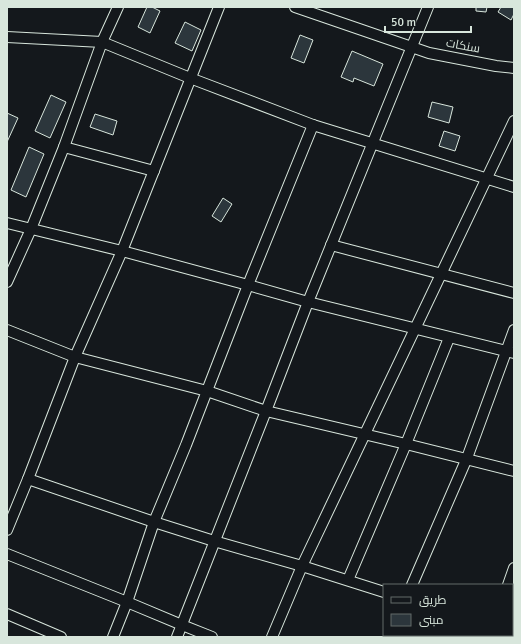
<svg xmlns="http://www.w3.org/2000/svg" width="521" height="644" font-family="Signika,Cairo,sans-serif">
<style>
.building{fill:#2c363c;stroke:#d8e6dc}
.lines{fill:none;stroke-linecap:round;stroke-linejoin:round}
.minor-casing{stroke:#d8e6dc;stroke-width:12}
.minor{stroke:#14181c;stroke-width:10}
.labels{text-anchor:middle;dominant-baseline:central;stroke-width:3;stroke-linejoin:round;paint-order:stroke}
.street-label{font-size:12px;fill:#d8e6dc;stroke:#14181c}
</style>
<rect width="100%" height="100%" fill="#14181c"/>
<g class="building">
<polygon points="147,7 152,7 160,11 150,33 138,27"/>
<polygon points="476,7 487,7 486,12 476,11"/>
<polygon points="501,7 514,7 514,14 511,20 498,12"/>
<polygon points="185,22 201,30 192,51 175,43"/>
<polygon points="300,35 313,40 304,63 291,58"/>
<polygon points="352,51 383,64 374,86 354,78 353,82 341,77"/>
<polygon points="51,95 66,102 50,138 35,131"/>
<polygon points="432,102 453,107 449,123 428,117"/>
<polygon points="7,113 18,118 7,142"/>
<polygon points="95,114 117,121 113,135 90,127"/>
<polygon points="444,131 460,136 455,151 439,146"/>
<polygon points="29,147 44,154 26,197 11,190"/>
<polygon points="223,198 232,204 221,222 212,216"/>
</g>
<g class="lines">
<g class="minor-casing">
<g id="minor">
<polyline points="295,7 429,53 496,66 514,68"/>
<polyline points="7,37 102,42 190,78 313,125 514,187"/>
<polyline points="64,147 154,171"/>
<polyline points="7,223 122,251 248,285 308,302 514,353"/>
<polyline points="331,245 514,293"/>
<polyline points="7,282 31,229 64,147 102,42 118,7"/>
<polyline points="7,330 75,357 207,391 266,411 406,444 514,471"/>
<polyline points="28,479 154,522 214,541 302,566 384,592"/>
<polyline points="7,530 28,479 75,357 122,251 219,7"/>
<polyline points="7,554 127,602 182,625 212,637"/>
<polyline points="348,580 406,444 449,338"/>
<polyline points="412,585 467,458 514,330"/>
<polyline points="508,585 514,568"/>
<polyline points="7,614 61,637"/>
<polyline points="512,633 514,634"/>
<polyline points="113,637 127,602 154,522 186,445 248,285 313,125"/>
<polyline points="177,637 266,411 308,302 428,7"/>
<polyline points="272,637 302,566 514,121"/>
<polyline points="391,637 392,635"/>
<polyline points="490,637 491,635"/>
</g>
</g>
<use href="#minor" class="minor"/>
</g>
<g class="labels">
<g class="street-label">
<text transform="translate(463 46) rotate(11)">سنكات</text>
</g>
</g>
<rect width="521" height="644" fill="none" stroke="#d8e6dc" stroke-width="16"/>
<rect x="383" y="584" width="130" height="52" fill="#14181c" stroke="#626a69"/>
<rect x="391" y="597" width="20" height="6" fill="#14181c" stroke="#626a69"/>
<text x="419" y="604" font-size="12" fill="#d8e6dc">طريق</text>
<rect x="391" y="614" width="20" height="12" fill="#2c363c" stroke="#626a69"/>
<text x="419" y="624" font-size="12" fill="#d8e6dc">مبنى</text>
<path d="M385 26v6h86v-6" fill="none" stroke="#d8e6dc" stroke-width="2"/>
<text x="391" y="26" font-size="12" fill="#d8e6dc" stroke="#14181c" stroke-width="3" paint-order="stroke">50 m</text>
</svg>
